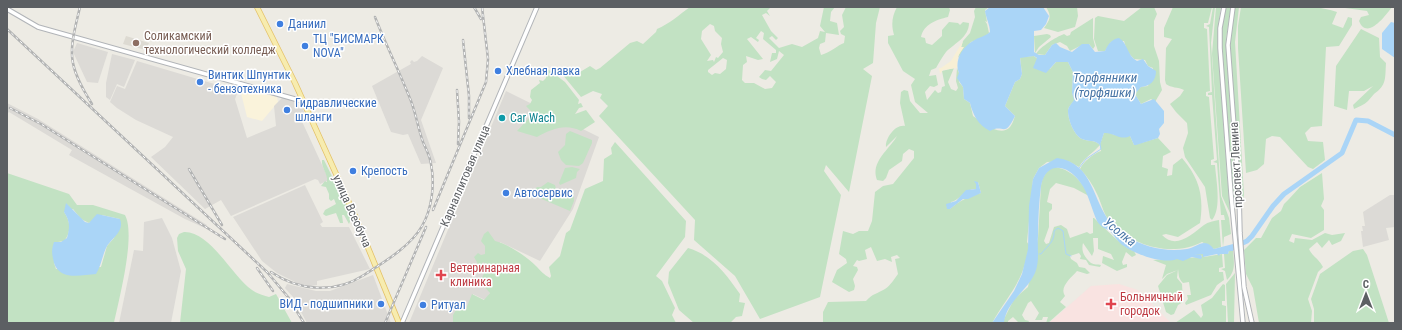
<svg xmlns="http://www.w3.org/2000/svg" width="1402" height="330" font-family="'Roboto Condensed',sans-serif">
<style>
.commercial{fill:#faf3db}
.industrial{fill:#dcdad6}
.education{fill:#dddad2}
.medical{fill:#f9e3e1}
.green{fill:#c2e2c3;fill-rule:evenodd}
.sand{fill:#f7efd5}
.water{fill:#aad5f7}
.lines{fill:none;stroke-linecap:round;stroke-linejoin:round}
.stream{stroke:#aad5f7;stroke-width:1}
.river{stroke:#aad5f7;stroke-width:5}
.minor-casing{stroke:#b1b4b8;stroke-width:5.5}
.major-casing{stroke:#e4c166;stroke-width:6}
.minor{stroke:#fff;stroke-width:3.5}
.major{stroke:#f7ecaf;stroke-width:4.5}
.rail-casing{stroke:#b2b3b3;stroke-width:2.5}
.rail{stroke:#fff;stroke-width:1;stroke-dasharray:3;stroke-linecap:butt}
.shop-dot{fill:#3f7fe0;stroke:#fff;stroke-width:1.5}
.education-dot{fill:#8d6e63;stroke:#fff;stroke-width:1.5}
.culture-dot{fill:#0f9aa8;stroke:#fff;stroke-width:1.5}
.health-dot{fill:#e0444e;stroke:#fff;stroke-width:1.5}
.labels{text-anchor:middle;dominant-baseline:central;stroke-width:3;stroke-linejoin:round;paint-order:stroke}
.shop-label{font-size:12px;fill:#366cbe;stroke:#fff;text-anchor:start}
.education-label{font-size:12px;fill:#785e54;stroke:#fff;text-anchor:start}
.culture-label{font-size:12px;fill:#0d838f;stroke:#fff;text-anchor:start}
.street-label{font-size:12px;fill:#5c5f63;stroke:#fff}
.health-label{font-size:12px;fill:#be3a42;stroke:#fff;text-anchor:start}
.water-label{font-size:13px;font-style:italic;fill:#4976a7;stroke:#fff}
</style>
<rect width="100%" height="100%" fill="#edebe4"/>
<polygon class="commercial" points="242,88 277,97 278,102 262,121 247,117 241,93"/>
<g class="industrial">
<polygon points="77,43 108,52 98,83 87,82 73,52"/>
<polygon points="112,54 135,60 124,87 117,84 110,100 106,97 106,83"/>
<polygon points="422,56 443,68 421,120 436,163 421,164 408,134 403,135 391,132 372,86 411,64 410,62 412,60 414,62 417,61"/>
<polygon points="137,61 238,91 235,99 247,138 276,126 274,106 283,97 296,101 302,106 304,112 299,115 329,180 320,184 318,180 315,179 231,216 221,200 205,209 151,157 165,147 173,137 136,120 117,108 110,102 117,86 125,89"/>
<polygon points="506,91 599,137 573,209 540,261 500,242 490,293 485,300 473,294 460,323 409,323"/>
<polygon points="7,103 38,119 207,225 205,228 185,219 69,155 72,150 9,112 7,114"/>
<polygon points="305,185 323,222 320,224 322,227 349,227 370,269 317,281 317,285 311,286 299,284 277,273 262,261 233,217"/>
<polygon points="1390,195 1395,195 1395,227 1386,228 1389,240 1363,247 1361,231 1363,231 1362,226 1365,226 1363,212"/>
<polygon points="162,218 172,238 181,271 171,323 119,323 134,250 143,251 144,222"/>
<polygon points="373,275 391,323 307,323 293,297 285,288 287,284 316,291 330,291"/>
</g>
<polygon class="education" points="126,36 149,43 146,50 123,44"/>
<polygon class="medical" points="1119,284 1138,290 1171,323 1049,323 1091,286"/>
<g class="green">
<path d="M 690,7 L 771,7 L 767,11 L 770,16 L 766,13 L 762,15 L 771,31 L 778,38 L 776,40 L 772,36 L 769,38 L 779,48 L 792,44 L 802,47 L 818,38 L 820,31 L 825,32 L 820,26 L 824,7 L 835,7 L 831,12 L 830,21 L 837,23 L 839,35 L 826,33 L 825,42 L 820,44 L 819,48 L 821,55 C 831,52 838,45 844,43 L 845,36 L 841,34 L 840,31 L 844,27 L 842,15 L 846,7 L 880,7 L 876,23 L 873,63 L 863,69 L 872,76 L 849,192 L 826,165 L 824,171 L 841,195 L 820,297 L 760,319 L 735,276 L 694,240 L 695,220 L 599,116 L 608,106 L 600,98 L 602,94 L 593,91 L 581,97 L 562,74 L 570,69 L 575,75 L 590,66 L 596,70 L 600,68 L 630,43 L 637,41 L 643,44 L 656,32 L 657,29 C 669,24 679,15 690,7 ZM 710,24 L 714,26 L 715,31 L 722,38 L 721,44 L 723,52 L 718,58 L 716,57 L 714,62 L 713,60 L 707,61 L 711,55 L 701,39 L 702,31 ZM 761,31 L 764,33 L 763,39 L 776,50 L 776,53 L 772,53 L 770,62 L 777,59 L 779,51 L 784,55 L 771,71 L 765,70 L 759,77 L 762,79 L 766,80 L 770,76 L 776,82 L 772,88 L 765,89 L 754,83 L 745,83 L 742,80 L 743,65 L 747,62 L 746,56 L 758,60 L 763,59 L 747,39 L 751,37 L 758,42 L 759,40 L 756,38 ZM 723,58 L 727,60 L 726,69 L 720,74 L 715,73 L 712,75 L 708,72 L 708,70 Z"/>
<path d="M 897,7 L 949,7 L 950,10 L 948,17 C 936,20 924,24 921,37 L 925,38 L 926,43 L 932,45 L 942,36 L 942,30 L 949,22 L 958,23 L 960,25 L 963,22 L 969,23 C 969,37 955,43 946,52 C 942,57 939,63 936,68 L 931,70 L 929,76 L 936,75 L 938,85 L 934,87 L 930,86 L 925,92 L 927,100 L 935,90 L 938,93 L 941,92 L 942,87 L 945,86 L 942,71 L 954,68 L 948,82 L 951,89 L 956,91 L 958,88 L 956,81 L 957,68 L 959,73 L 959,82 L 963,87 L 964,99 L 970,103 L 973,116 C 981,121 1000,138 1010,127 C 1012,125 1014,119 1015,116 L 1005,106 L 1015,82 L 1020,79 L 1022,74 L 1020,57 L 1034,56 L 1050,69 L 1056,62 L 1068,62 L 1073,72 L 1072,93 L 1075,100 C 1072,103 1068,107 1068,111 C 1068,120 1074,135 1082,139 C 1088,142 1094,139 1100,145 C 1094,152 1084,158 1079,167 L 1068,161 L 1047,162 L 1039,168 L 1033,179 L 1027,242 L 1029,245 C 1024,282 1009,293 992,323 L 823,323 L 823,312 L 828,302 L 866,301 C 873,293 877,294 885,289 C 891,285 894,279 898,274 L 895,259 L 900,258 L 897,255 L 891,257 L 892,262 L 885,259 L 877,261 L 871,247 L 865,250 L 867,259 L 859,261 L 857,260 L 853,266 L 857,267 L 858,270 L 853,279 L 855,286 L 854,290 L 849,292 L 832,282 L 837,270 L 847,263 L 846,259 L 839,254 L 843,231 L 853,234 L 859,231 L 868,231 L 872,221 L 875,192 L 883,186 L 893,184 L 914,158 L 914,151 L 909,149 L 903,154 L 902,161 L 889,170 L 886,178 L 883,181 L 877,180 C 870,162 889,150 897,136 L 886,147 C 885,139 895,124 905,126 L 900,103 L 901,92 L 904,90 L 908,91 L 910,101 L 920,113 L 928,113 L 915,102 L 911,85 L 915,79 L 903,71 L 888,43 L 888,36 L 894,35 C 891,25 892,16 897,7 ZM 978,182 L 981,193 C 969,196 959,201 950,209 L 951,202 C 962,199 964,188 977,189 Z"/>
<polygon points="976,7 989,7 985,10 987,22 985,21 987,24 989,33 985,37 971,42 958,58 963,41 970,33 975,17 974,11"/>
<path d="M 1046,7 L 1077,7 L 1078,16 L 1075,27 L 1058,32 L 1044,28 C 1050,20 1052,16 1046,7 Z"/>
<polygon points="1142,7 1154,7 1157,14 1154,21 1154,46 1159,61 1160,82 1162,90 1155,102 1151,99 1141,104 1135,94 1136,91 1141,87 1148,86 1153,68 1148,66 1145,60 1134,59 1127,51 1124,41 1111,42 1105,51 1098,51 1094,39 1095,18 1098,16 1124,21"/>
<path d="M 1173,7 L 1212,7 L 1208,23 L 1204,23 L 1204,28 L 1207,29 L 1210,91 L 1206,92 L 1206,96 L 1209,97 L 1214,159 L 1211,160 L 1211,165 L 1215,165 C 1216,179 1222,209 1212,220 L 1210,218 L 1205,187 L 1185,157 L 1183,148 L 1188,133 L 1187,123 L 1176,112 L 1170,104 L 1180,96 L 1184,90 C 1178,87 1171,88 1166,84 L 1165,80 L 1166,48 L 1172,39 L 1164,37 L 1164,28 Z"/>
<polygon points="1213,7 1215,7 1211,43 1221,196 1229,218 1231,234 1224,237 1223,247 1221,220 1225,220 1224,215 1221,215 1217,163 1213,162 1217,160 1212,95 1208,95 1208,93 1212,92 1209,27 1206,26 1210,24"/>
<polygon points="1216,7 1221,7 1218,26 1218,48 1230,213 1222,196 1212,54"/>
<polygon points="1226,7 1231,7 1226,39 1236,208 1234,208 1222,59 1222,27"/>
<polygon points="1235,7 1239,7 1235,42 1244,195 1240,212 1230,42 1231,25"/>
<path d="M 1241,7 C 1272,7 1307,2 1337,12 L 1332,24 L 1343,28 L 1348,17 L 1352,18 L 1352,25 L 1339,46 L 1326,47 L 1322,126 L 1311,127 L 1305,133 L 1308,141 L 1323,142 L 1325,160 L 1313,169 L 1308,167 L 1280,137 L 1272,136 L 1266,139 L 1264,164 L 1257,170 L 1246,173 L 1238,48 L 1238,26 Z"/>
<path d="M 1338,7 L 1392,7 C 1386,15 1367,41 1359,21 L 1361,17 L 1369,15 L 1367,11 Z"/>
<path d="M 1093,18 L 1093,38 L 1095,46 L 1093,49 L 1089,44 L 1080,46 L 1070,51 L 1067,46 L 1060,42 L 1052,45 L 1045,55 L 1036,54 C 1040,47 1056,37 1064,34 L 1067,36 L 1070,35 L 1071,32 Z"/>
<path d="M 1361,29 L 1379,38 L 1380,57 L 1386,63 C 1385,78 1387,85 1374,94 C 1372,96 1370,99 1368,101 C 1364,105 1358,107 1354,109 L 1353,105 L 1373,86 L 1364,91 L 1349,91 L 1347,110 L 1334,106 L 1336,66 Z"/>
<polygon points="1047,34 1050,35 1051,37 1039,47 1035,53 1034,36"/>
<path d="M 545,67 L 565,82 L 579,100 L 578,104 L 581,103 L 583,107 L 579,108 L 575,114 L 586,110 L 595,122 L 581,131 C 566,123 551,129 537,137 L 517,131 L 531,116 L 532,112 L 526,106 L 530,104 L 532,100 L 530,97 L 531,90 L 540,83 L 539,80 L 543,81 L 546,78 L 546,72 L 544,68 Z"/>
<polygon points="570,131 592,140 592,143 583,163 579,166 566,165 561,160 558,152 565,145 566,134"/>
<path d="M 1109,132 L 1114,135 L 1130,136 L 1134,145 L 1158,138 L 1171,152 L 1163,156 L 1162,167 L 1168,169 L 1167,176 L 1172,175 L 1173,165 L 1182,158 C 1200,179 1204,197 1200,223 L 1178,237 L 1166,234 L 1162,235 C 1176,250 1192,234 1204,225 C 1208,222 1214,221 1219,220 L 1221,247 L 1214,249 L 1202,242 C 1173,257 1135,247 1112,224 C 1104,217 1102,204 1097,194 C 1093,185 1087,176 1080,169 C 1083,162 1094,153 1101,151 L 1100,144 L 1104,133 Z"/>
<path d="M 615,142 L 686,221 L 685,237 L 656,276 L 662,281 L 675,308 L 672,315 L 676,323 L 453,323 L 453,315 L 456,310 L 466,309 L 472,294 L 484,300 L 490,293 L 480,282 L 488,265 L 483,262 L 482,264 L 485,268 L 482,271 L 474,257 L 478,253 L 481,255 L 485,254 L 485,246 L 481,241 L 484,234 L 488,231 L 495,241 C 508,244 526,256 536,266 C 541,271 543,274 550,278 L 551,276 L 549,267 L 560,256 L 566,233 L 570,230 L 585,189 L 603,181 L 604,159 L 612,154 L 611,148 Z"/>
<path d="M 322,160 L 324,160 C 333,179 343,197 352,217 L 349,224 L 344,215 L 342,215 L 343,223 L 340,223 L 336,213 L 326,216 L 323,214 L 325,210 L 336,204 L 334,199 L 331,201 L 329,199 L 329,194 L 326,187 L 321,186 L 325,181 L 327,182 C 328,173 321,168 322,160 Z"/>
<polygon points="572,167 580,169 577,172 576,178 560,185 559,183 565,168"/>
<path d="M 1053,167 C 1070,168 1082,181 1089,196 L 1074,188 L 1056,183 L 1050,189 L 1047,202 L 1052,204 L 1052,209 L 1049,212 L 1049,227 L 1044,241 L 1046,244 L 1049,243 L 1054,227 L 1061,225 L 1067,229 L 1070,238 L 1087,232 L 1090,234 L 1093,233 L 1093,218 L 1094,218 C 1103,226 1124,249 1134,251 L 1136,255 L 1132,257 L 1126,252 L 1122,262 L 1123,265 L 1127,264 L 1127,267 L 1117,271 L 1102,263 L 1103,256 L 1114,260 L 1111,254 L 1098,249 L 1098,238 L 1093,238 L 1094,251 L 1092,256 L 1083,243 C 1081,251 1084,257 1091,263 C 1094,265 1098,264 1101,265 L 1100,267 L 1089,265 L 1086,260 L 1080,259 L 1081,256 L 1079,253 L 1070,256 L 1071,259 L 1077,263 L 1079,267 L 1085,268 L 1090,273 L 1087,274 L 1077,271 C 1071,278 1059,287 1065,296 L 1060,302 L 1066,307 L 1048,323 L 1046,323 L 1048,317 L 1043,317 L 1042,320 L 1035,320 L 1039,313 L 1031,301 L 1028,303 L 1022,315 L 1025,320 L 1029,321 L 1028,323 L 1019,323 L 1013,317 L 1008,321 L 1008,323 L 1002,323 L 1014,299 L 1028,287 L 1038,238 L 1041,186 C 1042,178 1045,172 1053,167 Z"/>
<path d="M 7,173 L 69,194 L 77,205 L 93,205 L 125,215 C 136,235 119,299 114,323 L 7,323 ZM 73,209 L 81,219 L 89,223 L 102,215 L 120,219 L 114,238 L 107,246 L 101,267 L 56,269 L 54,263 L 58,242 L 64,241 C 72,232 70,220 64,212 Z"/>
<path d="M 1322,173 L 1324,199 L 1321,206 L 1324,210 L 1324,230 L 1311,238 L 1292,234 L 1289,241 L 1294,243 L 1295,238 L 1312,240 L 1325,233 L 1332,235 L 1345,233 L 1341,241 L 1332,245 L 1329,240 L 1322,248 L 1317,242 L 1309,249 C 1312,256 1319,259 1323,267 L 1318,272 L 1308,299 L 1312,311 L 1311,323 L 1259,323 L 1253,288 L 1246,274 L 1244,250 L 1256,238 L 1261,238 L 1272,218 L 1281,211 L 1284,204 L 1289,199 L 1300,187 Z"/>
<polygon points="548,182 555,185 557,193 561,194 573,191 574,201 570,211 537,197 537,195 532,192 537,187 541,187"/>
<path d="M 184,232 C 210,231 232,276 252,290 C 257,294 264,295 269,297 L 276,294 L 292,323 L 180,323 L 186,269 L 178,251 L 177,238 L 179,234 Z"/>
<path d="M 688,248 C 712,255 726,274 740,294 L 739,302 L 745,303 L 742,316 L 736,317 L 730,323 L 694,323 L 679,310 L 668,283 L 669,272 Z"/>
<polygon points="1363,249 1367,255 1389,323 1314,323 1314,309 1311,299 1320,274 1353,251"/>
<path d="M 1229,251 L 1233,251 C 1234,262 1236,271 1227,280 L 1225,271 L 1221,269 L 1225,268 L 1224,254 L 1228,254 Z"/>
<path d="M 1199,253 L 1203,254 L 1204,257 L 1222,254 L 1223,267 L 1219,268 L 1219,272 L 1223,272 L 1224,280 L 1217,285 L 1211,295 L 1186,305 L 1185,303 L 1188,299 L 1187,295 L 1191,295 L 1189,282 L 1183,283 C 1178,278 1179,275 1178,269 L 1177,278 L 1182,284 L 1183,302 L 1178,305 L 1174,314 L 1171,315 L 1166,312 L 1158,286 L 1167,275 L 1178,270 L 1167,274 L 1162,279 L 1166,265 L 1153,260 L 1202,257 L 1201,255 L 1195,255 Z"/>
<polygon points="1235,273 1234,323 1228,323 1226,284"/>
<polygon points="1223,284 1225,285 1225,301 1222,301 1222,305 1226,306 1226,323 1175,323 1194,310 1201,318 1203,315 1201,305 1212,298"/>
</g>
<polygon class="sand" points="963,41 961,47 964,47 958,56 957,68 943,70 940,74 939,68 941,68 951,61"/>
<g class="water">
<path d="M 990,7 L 1043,7 L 1049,16 L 1046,24 L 1041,30 L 1034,31 L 1034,52 L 1039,55 L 1045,55 L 1052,45 L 1056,43 L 1060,47 L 1072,52 L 1082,44 L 1089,44 L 1095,52 L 1105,51 C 1108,44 1112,39 1119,38 C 1128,43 1127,56 1137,61 L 1143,59 L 1148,66 L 1156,71 C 1156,81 1150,86 1141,87 L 1135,94 L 1141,104 L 1154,99 L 1164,111 L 1164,123 L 1159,129 L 1160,134 L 1158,138 L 1136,145 L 1134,145 L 1130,136 C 1121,141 1113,132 1104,133 L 1100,145 C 1094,139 1088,142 1082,139 C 1074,135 1068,120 1068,111 C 1068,107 1072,103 1074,100 L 1072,93 L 1073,72 L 1068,62 L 1056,62 L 1046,73 L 1033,68 L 1037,58 L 1034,56 L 1020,58 L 1022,74 L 1020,79 L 1015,82 L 1005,106 L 1015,116 C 1004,139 1004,123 990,131 C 978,125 973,115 970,103 L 964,99 L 963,87 L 957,78 L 959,73 C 954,61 962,47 973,41 C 979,37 984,37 990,32 C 990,25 986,18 985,11 Z"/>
<polygon points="1391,22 1395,23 1395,58 1382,49 1382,33"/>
<path d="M 1057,158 C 1094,163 1092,201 1111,223 C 1115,229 1123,233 1128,236 C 1144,248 1167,252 1187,249 C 1193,248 1199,243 1204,243 C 1209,243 1211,246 1214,249 L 1233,244 L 1233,251 L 1229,251 L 1228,254 L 1220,254 L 1219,256 L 1217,254 L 1203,257 L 1203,254 L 1195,255 L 1201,255 L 1202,257 L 1201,259 L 1192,257 L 1183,261 L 1177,259 C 1163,265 1132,253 1121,244 C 1117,240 1114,236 1111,232 C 1107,229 1100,227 1097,221 C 1091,208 1089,194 1080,182 C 1067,164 1046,161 1041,186 C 1039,202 1038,220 1038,236 C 1037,248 1040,261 1035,273 C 1027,291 1007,301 1004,322 L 992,323 L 1014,291 L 1022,274 L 1028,249 L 1029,206 L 1033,179 L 1039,168 Z"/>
<polygon points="974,181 978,182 981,193 968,199 963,199 950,209 947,209 946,204 956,201 966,190 976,189 976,184"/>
<path d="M 66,203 L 85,222 L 89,223 L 97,214 L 120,219 C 125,232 111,238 106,248 C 102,257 101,266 96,274 C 81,275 60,281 54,263 C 52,254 51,251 54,242 L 61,242 L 67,238 C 70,227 70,221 64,212 Z"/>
</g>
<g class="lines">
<g class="stream">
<polyline points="1392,134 1395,131"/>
<polyline points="1079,168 1086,159 1101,149 1100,144"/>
<path d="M 1039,254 L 1041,254 C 1047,246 1055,242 1054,231 L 1058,228 L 1063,231 L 1066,254 L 1071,256"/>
</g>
<polyline class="river" points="1232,248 1247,241 1252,236 1273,206 1284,194 1342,153 1356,120 1368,121 1395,135"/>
<g class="minor-casing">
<g id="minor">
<polyline points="1224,7 1220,28 1220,48 1231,194 1243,323"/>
<polyline points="1233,7 1228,45 1239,194 1240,233 1244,287 1252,323"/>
<polyline points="7,9 38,27 302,101"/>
<polyline points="402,323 537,7"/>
</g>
</g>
<g class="major-casing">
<polyline id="major" points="257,7 295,83 355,216 399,323"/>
</g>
<use href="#minor" class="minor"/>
<use href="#major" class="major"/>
<g class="rail-casing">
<g id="rail">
<path d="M 80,7 C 69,52 66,63 92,104"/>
<polyline points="474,7 481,19"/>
<polyline points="7,29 267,272 288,297 304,323"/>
<polyline points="463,40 469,96 469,118"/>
<polyline points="457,90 459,122 458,144"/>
<polyline points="10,108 41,124 225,239"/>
<polyline points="189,169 222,225"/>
<polyline points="433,210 486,82 488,59 482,7"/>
<polyline points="257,268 273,291"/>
<path d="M 271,272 C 299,291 335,294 364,275 C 384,262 410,247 422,226 C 432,209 435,184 431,164 C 430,156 426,149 423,142 C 418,128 416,114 411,101 C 400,73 386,45 375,17"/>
<polyline points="385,323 426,227"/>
</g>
</g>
<use href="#rail" class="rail"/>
</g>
<g class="shop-dot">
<circle cx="280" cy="24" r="4"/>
<circle cx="305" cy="46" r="4"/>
<circle cx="498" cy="71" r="4"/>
<circle cx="200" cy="82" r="4"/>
<circle cx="287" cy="110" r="4"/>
<circle cx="353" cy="171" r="4"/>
<circle cx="506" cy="193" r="4"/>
<circle cx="381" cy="304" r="4"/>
<circle cx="423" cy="305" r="4"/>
</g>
<circle class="education-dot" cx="136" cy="43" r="4"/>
<circle class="culture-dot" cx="502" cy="118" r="4"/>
<g class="health-dot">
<path d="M439 269h4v4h4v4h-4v4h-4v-4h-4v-4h4z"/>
<path d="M1109 298h4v4h4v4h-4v4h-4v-4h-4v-4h4z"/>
</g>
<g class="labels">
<g class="shop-label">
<text x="288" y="24">Даниил</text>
<text x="313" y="39">ТЦ "БИСМАРК<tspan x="313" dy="14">NOVA"</tspan></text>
<text x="506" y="71">Хлебная лавка</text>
<text x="208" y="75">Винтик Шпунтик<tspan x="208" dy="14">- бензотехника</tspan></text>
<text x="295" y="103">Гидравлические<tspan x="295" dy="14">шланги</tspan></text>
<text x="361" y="171">Крепость</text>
<text x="514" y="193">Автосервис</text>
<text x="373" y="304" text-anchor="end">ВИД - подшипники</text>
<text x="431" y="305">Ритуал</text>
</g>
<g class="education-label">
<text x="144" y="36">Соликамский<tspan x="144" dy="14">технологический колледж</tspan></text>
</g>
<g class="culture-label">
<text x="510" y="118">Car Wach</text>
</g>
<g class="street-label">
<text transform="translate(1236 165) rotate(-93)">проспект Ленина</text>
<text transform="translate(465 176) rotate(-67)">Карналлитовая улица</text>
<text transform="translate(352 211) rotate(66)">улица Всеобуча</text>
</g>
<g class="health-label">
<text x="450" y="268">Ветеринарная<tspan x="450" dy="14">клиника</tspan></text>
<text x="1120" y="297">Больничный<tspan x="1120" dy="14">городок</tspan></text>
</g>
<g class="water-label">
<text x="1105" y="77">Торфянники<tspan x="1105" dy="15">(торфяшки)</tspan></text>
<text transform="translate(1120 232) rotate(39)">Усолка</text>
</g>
</g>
<rect width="1402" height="330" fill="none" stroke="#5c5f63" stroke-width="16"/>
<g transform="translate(1366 294)" stroke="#ffffff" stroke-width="3" paint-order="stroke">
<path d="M0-3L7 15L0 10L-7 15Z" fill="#5c5f63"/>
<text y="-6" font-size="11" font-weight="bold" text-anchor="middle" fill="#5c5f63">С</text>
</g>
</svg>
